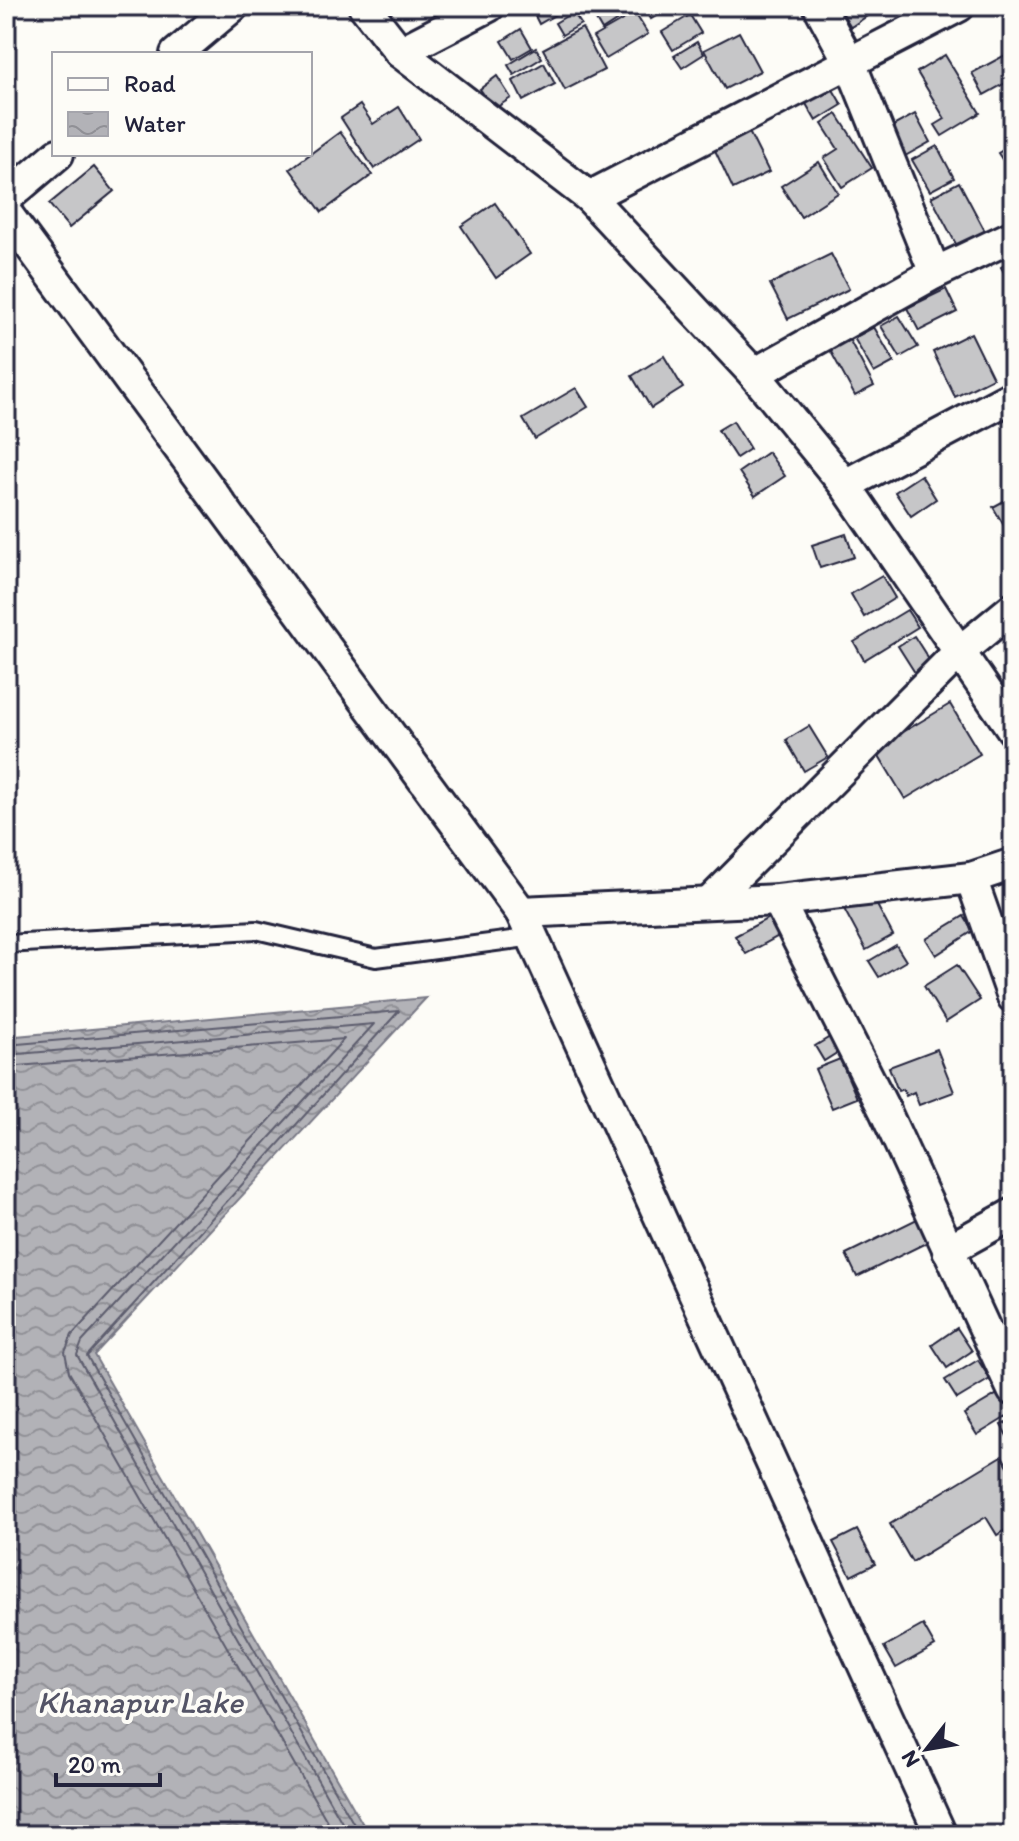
<svg xmlns="http://www.w3.org/2000/svg" width="1019" height="1841" font-family="Itim,sans-serif">
<style>
.water{fill:url(#water-waves);stroke:#787885;stroke-width:2}
.lines{fill:none;stroke-linecap:round;stroke-linejoin:round}
.shore{stroke:#5c5c6d;stroke-width:2}
.building{fill:#c6c6c8;stroke:#22223b;stroke-width:2}
.lane-casing{stroke:#22223b;stroke-width:22}
.street-casing{stroke:#22223b;stroke-width:36}
.lane{stroke:#fdfcf7;stroke-width:16}
.street{stroke:#fdfcf7;stroke-width:30}
.labels{text-anchor:middle;dominant-baseline:central;stroke-width:8;stroke-linejoin:round;paint-order:stroke}
.water-label{font-size:32px;font-style:italic;fill:#545466;stroke:#fdfcf7}
</style>
<defs>
<pattern id="water-waves" width="16" height="10" patternUnits="userSpaceOnUse" patternTransform="scale(2)"><rect width="16" height="10" fill="#b2b2b7"/><path d="M0 5q4-4 8 0t8 0" fill="none" stroke="#909096"/></pattern>
</defs>
<rect width="100%" height="100%" fill="#fdfcf7"/>
<filter id="ink" filterUnits="userSpaceOnUse"><feTurbulence type="fractalNoise" baseFrequency=".0125" numOctaves="2"/><feDisplacementMap in="SourceGraphic" scale="16" xChannelSelector="R" yChannelSelector="G"/><feConvolveMatrix kernelMatrix="1 2 1 2 8 2 1 2 1" color-interpolation-filters="sRGB"/></filter>
<g filter="url(#ink)">
<polygon class="water" points="426,998 94,1355 369,1835 6,1835 6,1037"/>
<g class="lines">
<g class="shore">
<polyline points="6,1045 399,1011 87,1356 360,1835"/>
<polyline points="6,1055 374,1024 82,1342 77,1355 349,1835"/>
<polyline points="6,1067 344,1039 72,1335 65,1352 69,1372 335,1835"/>
</g>
</g>
<g class="building">
<polygon points="530,6 570,6 539,24"/>
<polygon points="588,6 623,6 627,14 602,30"/>
<polygon points="644,6 673,6 651,19"/>
<polygon points="845,6 874,6 877,9 851,27 840,9"/>
<polygon points="573,12 581,24 562,35 555,23"/>
<polygon points="635,13 648,34 606,59 593,37"/>
<polygon points="690,15 701,33 673,50 662,32"/>
<polygon points="582,28 604,70 565,90 543,49"/>
<polygon points="521,29 532,48 513,59 502,41"/>
<polygon points="739,32 760,71 725,89 704,50"/>
<polygon points="697,42 704,54 682,68 674,56"/>
<polygon points="536,48 542,58 514,75 508,65"/>
<polygon points="1007,54 1013,65 1013,79 984,95 972,73"/>
<polygon points="945,55 980,113 942,136 935,125 945,119 917,72"/>
<polygon points="544,63 555,84 523,101 513,81"/>
<polygon points="497,76 511,98 494,109 480,89"/>
<polygon points="831,86 842,105 816,121 805,102"/>
<polygon points="360,105 373,124 399,107 419,139 374,169 341,118"/>
<polygon points="837,114 872,168 842,187 824,158 838,149 822,124"/>
<polygon points="915,114 930,142 898,160 882,132"/>
<polygon points="748,130 769,172 733,189 713,146"/>
<polygon points="340,132 372,175 322,212 290,169"/>
<polygon points="1013,144 1013,176 998,153"/>
<polygon points="937,146 954,178 930,191 912,160"/>
<polygon points="819,162 838,193 801,217 781,186"/>
<polygon points="94,167 114,191 69,228 49,204"/>
<polygon points="959,182 985,231 957,246 931,197"/>
<polygon points="495,203 530,254 496,278 461,226"/>
<polygon points="831,254 849,289 788,319 770,284"/>
<polygon points="1013,260 1013,288 1001,267"/>
<polygon points="946,289 957,312 919,331 907,308"/>
<polygon points="899,316 918,347 900,357 881,326"/>
<polygon points="874,327 894,362 874,373 854,338"/>
<polygon points="971,333 993,378 955,397 933,352"/>
<polygon points="849,339 874,386 855,396 830,350"/>
<polygon points="664,356 683,388 651,408 632,376"/>
<polygon points="576,388 588,407 535,439 523,419"/>
<polygon points="733,421 750,449 736,458 718,430"/>
<polygon points="768,452 785,476 755,496 739,472"/>
<polygon points="921,475 936,499 911,516 895,492"/>
<polygon points="1013,496 1013,541 993,507"/>
<polygon points="846,534 854,557 820,568 812,545"/>
<polygon points="882,576 895,598 864,617 851,594"/>
<polygon points="907,610 918,627 864,660 854,642"/>
<polygon points="914,636 933,666 917,676 898,646"/>
<polygon points="950,704 980,754 905,799 875,749"/>
<polygon points="809,726 828,757 804,771 786,740"/>
<polygon points="871,894 893,935 866,950 844,909"/>
<polygon points="772,916 782,934 746,954 735,936"/>
<polygon points="964,916 973,931 936,955 926,939"/>
<polygon points="896,945 906,961 879,977 869,961"/>
<polygon points="957,965 980,1000 946,1022 924,986"/>
<polygon points="835,1034 843,1049 824,1061 815,1046"/>
<polygon points="937,1049 954,1092 919,1105 914,1092 906,1096 903,1089 898,1091 889,1067"/>
<polygon points="840,1059 857,1098 832,1108 815,1069"/>
<polygon points="923,1216 934,1239 857,1277 846,1254"/>
<polygon points="1013,1288 1013,1313 1002,1295"/>
<polygon points="957,1328 972,1351 947,1368 932,1345"/>
<polygon points="978,1360 990,1379 957,1399 945,1380"/>
<polygon points="1001,1392 1013,1413 977,1435 964,1414"/>
<polygon points="1013,1420 1013,1447 1001,1425"/>
<polygon points="1002,1456 1013,1474 1013,1525 997,1535 986,1517 912,1562 890,1524"/>
<polygon points="857,1530 875,1564 851,1576 833,1542"/>
<polygon points="923,1625 935,1646 896,1668 884,1647"/>
</g>
<g class="lines">
<g class="lane-casing">
<polyline id="lane" points="6,944 256,930 376,958 534,937"/>
</g>
<g class="street-casing">
<g id="street">
<polyline points="364,6 400,52 589,197 754,374 845,485 1013,730"/>
<polyline points="819,6 851,65 935,273"/>
<polyline points="400,52 489,6"/>
<polyline points="176,54 233,6"/>
<polyline points="589,197 959,6"/>
<polyline points="6,198 58,154"/>
<polyline points="6,213 521,912"/>
<polyline points="754,374 935,273 1013,236"/>
<polyline points="845,485 1013,396"/>
<polyline points="971,878 1013,997"/>
<polyline points="778,900 885,1111 1013,1390"/>
<polyline points="710,902 958,653 1013,608"/>
<polyline points="948,1250 1013,1214"/>
<polyline points="941,1835 521,912 778,900 971,878 1013,864"/>
</g>
</g>
<use href="#lane" class="lane"/>
<use href="#street" class="street"/>
</g>
</g>
<g class="labels">
<g class="water-label">
<text x="140" y="1702">Khanapur Lake</text>
</g>
</g>
<rect width="1019" height="1841" fill="none" stroke="#fdfcf7" stroke-width="32"/>
<rect x="16" y="16" width="987" height="1809" fill="none" stroke="#22223b" stroke-width="3" filter="url(#ink)"/>
<rect x="52" y="52" width="260" height="104" fill="#fdfcf7" stroke="#a5a5ac" stroke-width="2"/>
<rect x="68" y="78" width="40" height="12" fill="#fdfcf7" stroke="#a5a5ac" stroke-width="2"/>
<text x="124" y="92" font-size="24" fill="#22223b">Road</text>
<rect x="68" y="112" width="40" height="24" fill="url(#water-waves)" stroke="#a5a5ac" stroke-width="2"/>
<text x="124" y="132" font-size="24" fill="#22223b">Water</text>
<g transform="translate(927 1749) rotate(239)" stroke="#fdfcf7" stroke-width="6" paint-order="stroke">
<path d="M0-6L14 30L0 20L-14 30Z" fill="#22223b"/>
<text y="-12" font-size="22" font-weight="bold" text-anchor="middle" fill="#22223b">N</text>
</g>
<path d="M56 1773v12h104v-12" fill="none" stroke="#22223b" stroke-width="4"/>
<text x="68" y="1773" font-size="24" fill="#22223b" stroke="#fdfcf7" stroke-width="6" paint-order="stroke">20 m</text>
</svg>
